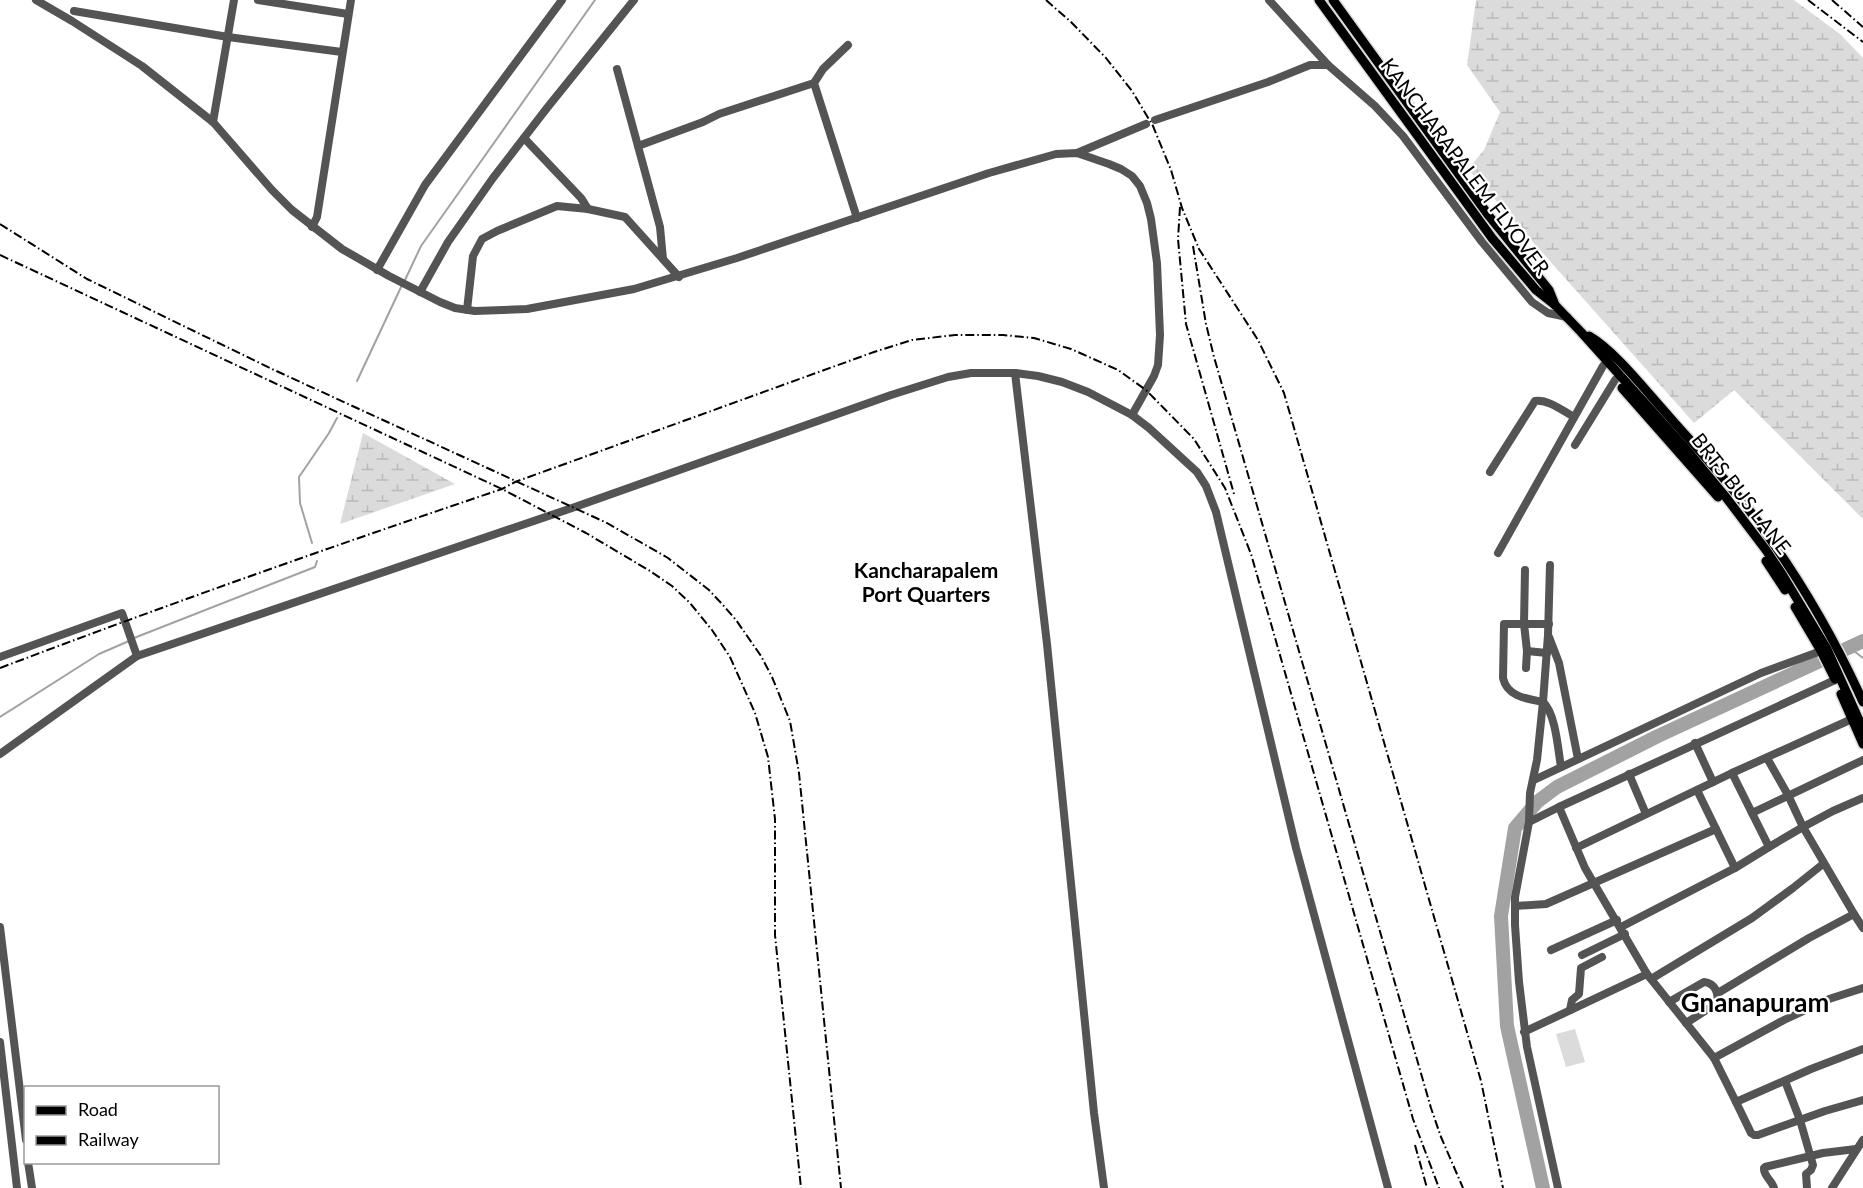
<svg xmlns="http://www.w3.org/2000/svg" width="1863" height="1188" font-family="Lato,sans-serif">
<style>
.grass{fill:#dbdbdb}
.wetland{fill:url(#wetland-marsh)}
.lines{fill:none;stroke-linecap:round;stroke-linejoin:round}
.stream{stroke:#a2a2a2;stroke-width:2}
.river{stroke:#a2a2a2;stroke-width:14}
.major-casing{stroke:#dbdbdb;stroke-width:12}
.minor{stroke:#545454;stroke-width:8}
.major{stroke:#000;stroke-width:9}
.rail{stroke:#000;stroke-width:2;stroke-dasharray:9 3 1.5 3;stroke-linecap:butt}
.labels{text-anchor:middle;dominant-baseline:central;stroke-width:4.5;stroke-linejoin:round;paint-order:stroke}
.street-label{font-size:20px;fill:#000;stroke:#fff}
.neighbourhood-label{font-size:21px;font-weight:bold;fill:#000;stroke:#fff}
.district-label{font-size:26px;font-weight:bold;fill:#000;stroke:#fff}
</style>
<defs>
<pattern id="wetland-marsh" width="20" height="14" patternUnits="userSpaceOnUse" patternTransform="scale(1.5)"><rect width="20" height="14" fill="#dbdbdb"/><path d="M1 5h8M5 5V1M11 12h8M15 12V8" fill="none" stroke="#bababa"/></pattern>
</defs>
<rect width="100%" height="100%" fill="#fff"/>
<polygon class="grass" points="1575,1029 1585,1062 1566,1067 1556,1034"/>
<g class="wetland">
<polygon points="1476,0 1794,0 1841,35 1863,58 1863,519 1734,390 1694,423 1468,169 1484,150 1500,112 1467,65"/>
<polygon points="363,433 455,484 340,524"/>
</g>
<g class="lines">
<g class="stream">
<polyline points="405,280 421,246 595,0"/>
<polyline points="357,381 402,285"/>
<polyline points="312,543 300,503 299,477 329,433 337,418"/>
<polyline points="134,638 315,567 317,561"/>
<polyline points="1850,648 1863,658"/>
<polyline points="0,717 99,654 129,641"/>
</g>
<polyline class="river" points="1543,1188 1507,1026 1501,916 1515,828 1537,802 1557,787 1658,736 1863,641"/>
<g class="major-casing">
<g id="major">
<polyline points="1319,0 1492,238 1536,290 1555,305 1581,332 1687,450 1725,496 1766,550 1782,574 1827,649 1863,729"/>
<polyline points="1333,0 1489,216 1549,290 1555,305"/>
<path d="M 1589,336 C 1615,351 1645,390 1666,413 C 1701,453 1738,492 1768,536 C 1805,588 1837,644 1863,702"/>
<polyline points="1622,388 1718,497"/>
<polyline points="1766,561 1785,590"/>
<polyline points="1795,607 1821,651 1835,679"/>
<polyline points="1841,694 1863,744"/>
</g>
</g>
<g class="minor">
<polyline points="36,0 72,21 142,66 213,122 272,190 292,210 342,249 389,276 440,302 455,308 475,311 527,309 634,289 737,258 989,173 1056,154 1077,153 1109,164 1121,169 1132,176 1140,186 1147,203 1151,219 1157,263 1160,335 1158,365 1154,376 1132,415"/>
<polyline points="258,0 348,14"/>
<polyline points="1269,0 1328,65 1375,106 1403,136 1482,242 1532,302 1548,313 1567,317"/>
<polyline points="74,11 228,37 342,52"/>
<polyline points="848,45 823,69 814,83 857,218"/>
<polyline points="617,69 660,227 663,259"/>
<polyline points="1155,120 1268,82 1310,65 1328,65"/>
<polyline points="213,122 234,0"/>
<polyline points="524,138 581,198 588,209"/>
<polyline points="638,146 703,122 719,114 814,83"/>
<polyline points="1077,153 1146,124"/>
<polyline points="312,227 317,217 351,0"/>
<polyline points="377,270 425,185 562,0"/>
<polyline points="420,292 448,242 493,178 547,108 634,0"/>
<polyline points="467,310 473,256 482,239 497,231 557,206 588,209 625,217 679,277"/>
<polyline points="1015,373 1047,644 1094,1113 1104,1188"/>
<polyline points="1575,445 1615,380"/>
<path d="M 1490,472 L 1535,401 C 1548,399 1563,411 1574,417"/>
<polyline points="1498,553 1603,366"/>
<polyline points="1550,565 1548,635 1543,702 1537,760 1530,793 1529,822 1559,807 1585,868 1647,974 1714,1058 1784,1020 1829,999 1863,988"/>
<polyline points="1525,570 1524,624 1527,651 1526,668"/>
<path d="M 1549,624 L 1504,624 L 1503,678 C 1507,697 1528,699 1543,702 C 1556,714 1558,750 1561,767"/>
<polyline points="1549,637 1559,663 1578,759"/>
<polyline points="1527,651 1547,653"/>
<polyline points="0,657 122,613 137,656 572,508 891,395 948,377 971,373 1015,373 1038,376 1062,382 1088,392 1132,415 1149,428 1197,472 1206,486 1216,512 1296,848 1388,1188"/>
<polyline points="1695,743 1713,782"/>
<polyline points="0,754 137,656"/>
<polyline points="1767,758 1788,795 1803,827 1833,811 1863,798"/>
<polyline points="1732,773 1752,813 1863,760"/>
<polyline points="1629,774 1646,814"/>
<polyline points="1534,780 1761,673 1821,651"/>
<polyline points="1559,807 1835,680"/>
<polyline points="1529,822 1515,897 1515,925 1519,982 1527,1047 1558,1188"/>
<polyline points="1576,848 1732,773 1852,719"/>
<polyline points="1735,868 1769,847"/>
<polyline points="1515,906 1546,904 1716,829 1697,790"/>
<polyline points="1854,914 1863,928"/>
<polyline points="0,927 26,1140"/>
<polyline points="1621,927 1735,868 1716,829"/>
<polyline points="1551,950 1617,920"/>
<polyline points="1582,955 1625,934"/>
<polyline points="1651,979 1752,918 1793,888 1823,864"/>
<polyline points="1718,993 1809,938 1854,914 1803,827 1769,847 1752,813"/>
<path d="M 1669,1002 L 1704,982 C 1715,983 1720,994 1716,1004 L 1686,1023"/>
<polyline points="1570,1010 1572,1000 1579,994 1581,968 1602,957"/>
<polyline points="1524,1032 1647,974"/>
<polyline points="0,1042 17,1188"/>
<polyline points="1714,1058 1736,1102 1811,1069 1863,1049"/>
<polyline points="1785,1081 1800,1120 1813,1165 1811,1170 1806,1174 1807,1188"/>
<polyline points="1736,1102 1751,1133 1754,1135 1758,1135 1825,1111 1863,1100"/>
<polyline points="28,1162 32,1188"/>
<path d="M 1774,1188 C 1772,1180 1763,1176 1764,1168 L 1765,1167 L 1823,1153 L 1856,1149"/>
<polyline points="1832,1188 1863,1140"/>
</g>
<use href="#major" class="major"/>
<g class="rail">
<polyline points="1046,0 1071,22 1106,58 1132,91 1153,126 1171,170 1182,208 1199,249 1258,340 1284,393 1481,1081 1503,1188"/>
<polyline points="1808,0 1863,42"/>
<polyline points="1832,0 1863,27"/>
<polyline points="1180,207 1178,239 1186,324 1234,494"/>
<polyline points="0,224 87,279 272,369 607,523 668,558 709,590 722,604 736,620 761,656 772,677 790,721 799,773 841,1188"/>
<polyline points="1193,246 1206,324 1214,357 1431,1108 1441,1137 1463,1188"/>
<polyline points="0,255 502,489 586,533 650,571 672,586 690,603 712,630 730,657 755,713 768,757 775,819 775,935 801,1188"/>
<path d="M 0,668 C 166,605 333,546 502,489 L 515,482 L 874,352 L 912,340 L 955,335 L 1003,335 L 1034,338 L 1071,349 L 1118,370 L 1146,390 L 1194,439 L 1225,488 L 1251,554 L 1413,1119 L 1439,1188"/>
<polyline points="1415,1145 1427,1188"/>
</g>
</g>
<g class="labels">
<g class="street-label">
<text transform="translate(1466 166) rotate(53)">KANCHARAPALEM FLYOVER</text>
<text transform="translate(1742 493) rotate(52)">BRTS BUS LANE</text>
</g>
<g class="neighbourhood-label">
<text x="926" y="569">Kancharapalem<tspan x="926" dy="24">Port Quarters</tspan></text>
</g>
<g class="district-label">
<text x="1755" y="1002">Gnanapuram</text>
</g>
</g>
<rect x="24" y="1086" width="195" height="78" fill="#ffffff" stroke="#999999" stroke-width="1.5"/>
<rect x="36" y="1106" width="30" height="9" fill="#000000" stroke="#999999" stroke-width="1.5"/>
<text x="78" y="1116" font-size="18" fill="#000000">Road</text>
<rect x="36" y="1136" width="30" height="9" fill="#000000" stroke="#999999" stroke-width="1.5"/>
<text x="78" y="1146" font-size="18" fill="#000000">Railway</text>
</svg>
